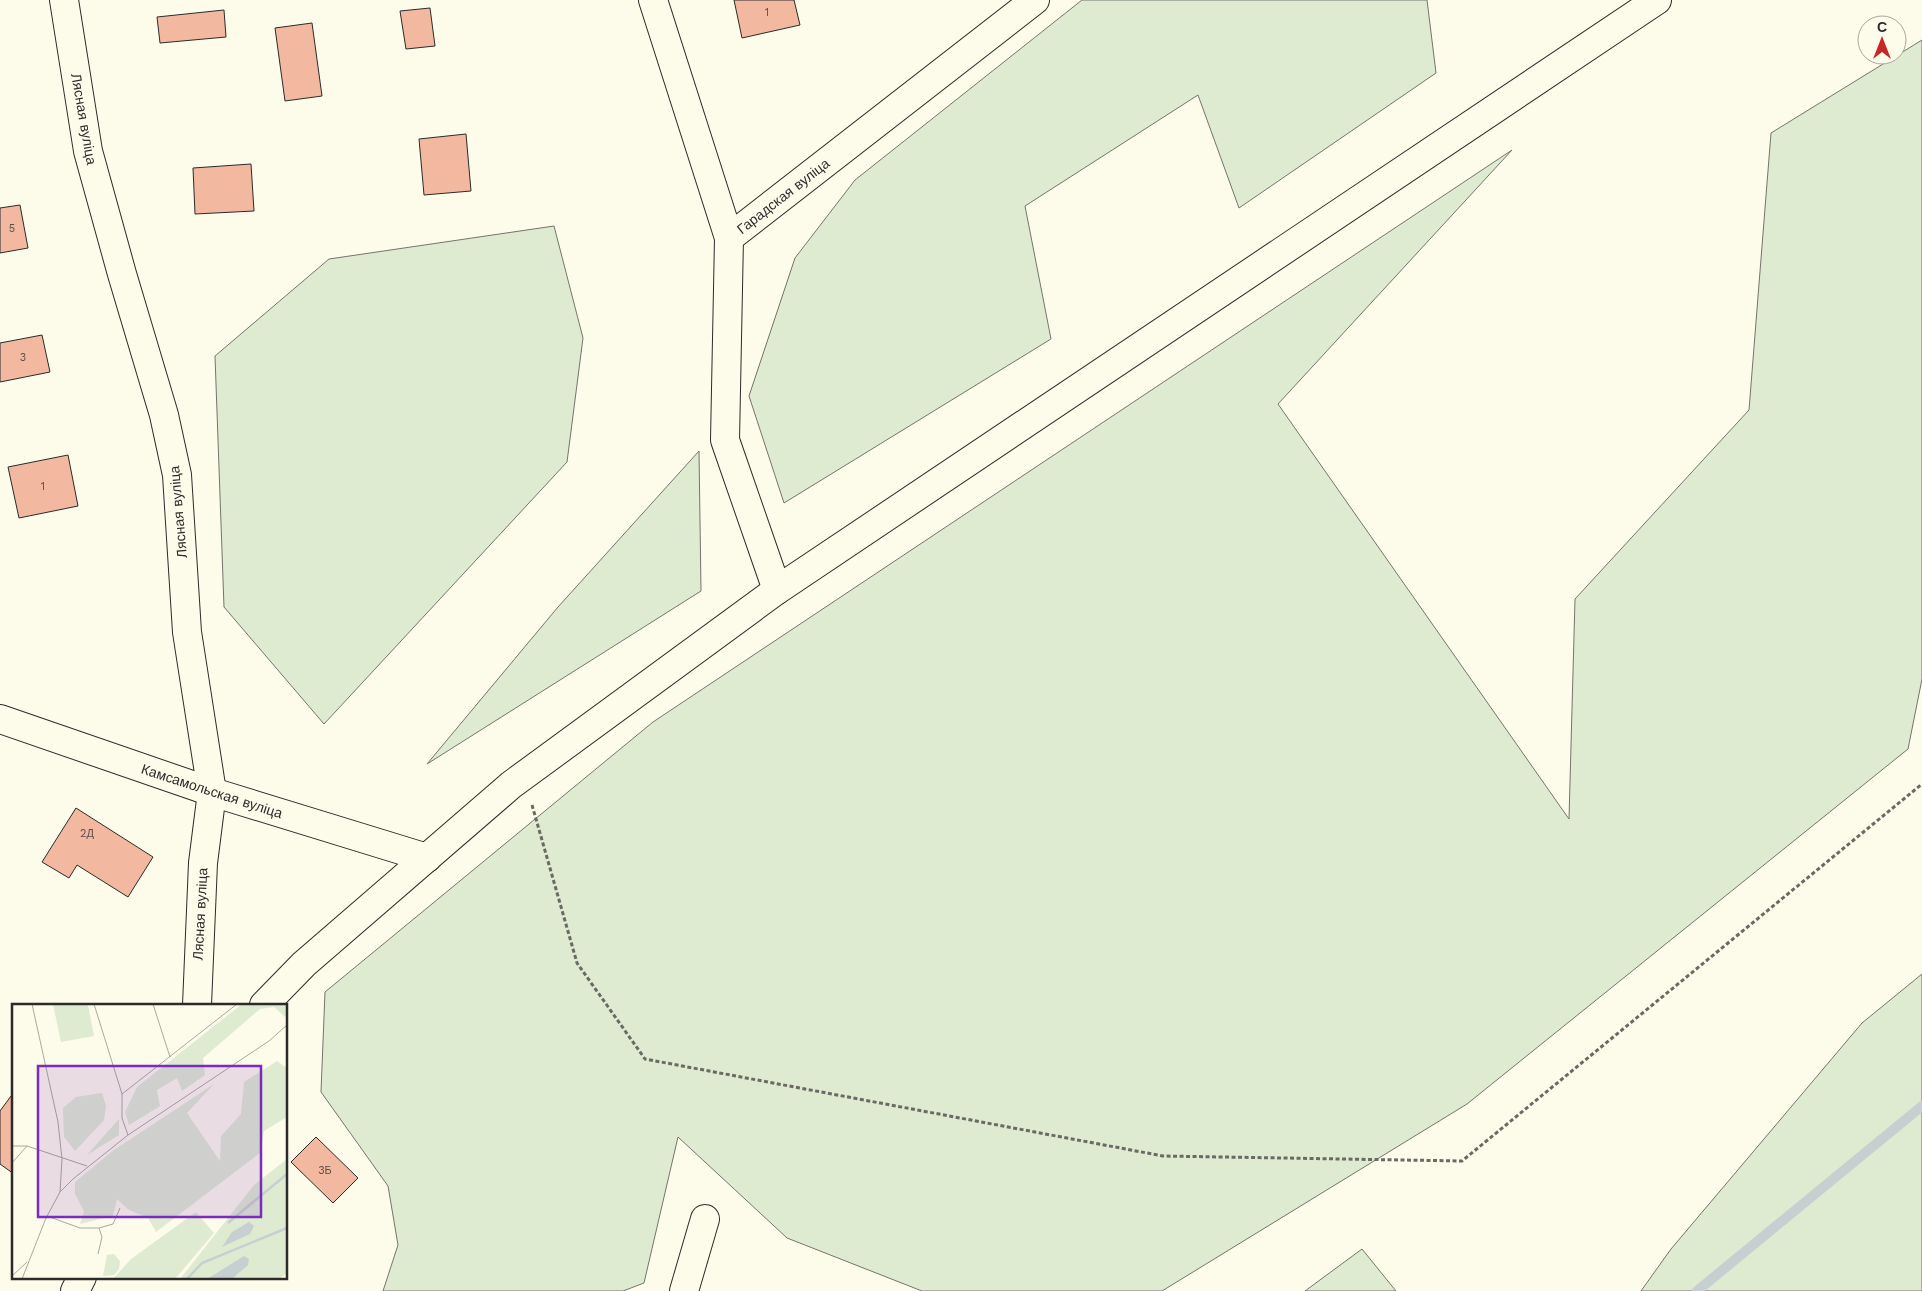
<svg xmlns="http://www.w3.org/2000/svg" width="1922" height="1291" font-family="'Work Sans',sans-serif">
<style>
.green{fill:#deebd1;stroke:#74746e}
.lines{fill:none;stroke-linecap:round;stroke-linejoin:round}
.stream{stroke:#c7d0d0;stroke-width:10}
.building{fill:#f2b8a0;stroke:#2b2b2b}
.minor-casing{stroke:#2b2b2b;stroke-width:30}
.tertiary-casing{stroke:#2b2b2b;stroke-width:30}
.path{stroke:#6a6964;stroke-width:3;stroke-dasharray:4 2.5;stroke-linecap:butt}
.minor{stroke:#fdfbea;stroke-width:28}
.tertiary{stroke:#fdfbea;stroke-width:28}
.labels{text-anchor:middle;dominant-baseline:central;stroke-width:4;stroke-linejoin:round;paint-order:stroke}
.number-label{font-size:11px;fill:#5d4e48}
.street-label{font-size:14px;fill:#2b2b2b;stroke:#fdfbea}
.inset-river{fill:none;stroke:#c7d0d0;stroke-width:2.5}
.inset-road{fill:none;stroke:#a9a89e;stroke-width:1}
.view{fill:#7b2cbf;fill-opacity:0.15;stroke:#7b2cbf;stroke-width:2.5}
.inset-edge{fill:none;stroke:#2b2b2b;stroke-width:2.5}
</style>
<rect width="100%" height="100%" fill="#fdfbea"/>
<g class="green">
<polygon points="1082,0 1427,0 1436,73 1239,208 1198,95 1025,206 1051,339 784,503 749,396 795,258 855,180"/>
<polygon points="1922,40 1922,679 1908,749 1467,1104 1162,1291 922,1291 787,1238 678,1137 644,1283 623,1291 383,1291 398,1245 388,1186 321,1092 325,992 653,722 1512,150 1278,404 1569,819 1575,599 1749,410 1771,133"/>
<polygon points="554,226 583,338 567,462 324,724 224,607 215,356 329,259"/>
<polygon points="699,451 701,591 427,764 558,607"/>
<polygon points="1922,974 1922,1291 1641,1291 1671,1249 1862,1023"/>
<polygon points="1362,1249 1396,1291 1305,1291"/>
</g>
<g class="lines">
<polyline class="stream" points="1697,1291 1922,1106"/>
</g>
<g class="building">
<polygon points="734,0 794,0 800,25 742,38"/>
<polygon points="430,8 435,46 406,49 400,11"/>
<polygon points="224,10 226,37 160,43 157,17"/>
<polygon points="312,23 322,96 285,101 275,28"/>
<polygon points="466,134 471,191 424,195 419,139"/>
<polygon points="251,164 254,211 195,214 193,168"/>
<polygon points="20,205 28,248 0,253 0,208"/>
<polygon points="42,335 50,372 0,382 0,343"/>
<polygon points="68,455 78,506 19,518 8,467"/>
<polygon points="76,808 153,857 128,897 77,865 69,878 42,862"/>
<polygon points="14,1092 14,1174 0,1164 0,1111"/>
<polygon points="316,1137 358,1178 333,1203 291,1162"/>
</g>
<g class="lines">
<g class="minor-casing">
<g id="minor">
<polyline points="64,0 88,151 122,274 164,415 177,475 187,632 212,792 203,863 197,1005"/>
<polyline points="653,0 729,238 1035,0"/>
<polyline points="0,719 212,792 427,858"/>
<polyline points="684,1291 705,1219"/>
</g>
</g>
<g class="tertiary-casing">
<g id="tertiary">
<polyline points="729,238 725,440 777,590"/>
<polyline points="264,1005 304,964 511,785 777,590 1657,0"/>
<polyline points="75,1291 82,1277"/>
</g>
</g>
<polyline class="path" points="532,805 577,963 645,1059 1163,1156 1462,1161 1922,784"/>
<use href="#minor" class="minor"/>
<use href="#tertiary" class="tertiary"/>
</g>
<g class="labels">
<g class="number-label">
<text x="767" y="12">1</text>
<text x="12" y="228">5</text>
<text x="23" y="357">3</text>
<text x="43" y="486">1</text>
<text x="87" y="833">2Д</text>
<text x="325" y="1170">3Б</text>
</g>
<g class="street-label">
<text transform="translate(84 119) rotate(80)">Лясная вуліца</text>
<text transform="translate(783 196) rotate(-38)">Гарадская вуліца</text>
<text transform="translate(178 512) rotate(-95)">Лясная вуліца</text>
<text transform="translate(212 791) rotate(18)">Камсамольская вуліца</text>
<text transform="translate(200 914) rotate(-87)">Лясная вуліца</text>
</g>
</g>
<g transform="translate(12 1004)">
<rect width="275" height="275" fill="#fdfbea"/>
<path d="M 41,0 L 76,1 L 82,32 L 49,38 ZM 230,0 L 275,0 L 275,10 L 273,13 L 262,3 L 248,5 L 191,54 L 193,71 L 170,87 L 165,74 L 145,86 L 148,102 L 117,121 L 113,108 L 125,83 ZM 265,57 L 275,64 L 275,113 L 252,127 L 248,149 L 144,228 L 136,214 L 117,206 L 105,195 L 101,212 L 68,220 L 72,207 L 63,190 L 63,178 L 102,146 L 202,80 L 175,109 L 208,157 L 209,132 L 229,110 L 232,78 ZM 90,89 L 94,102 L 92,116 L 63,147 L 52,133 L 51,104 L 64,93 ZM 107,115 L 107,131 L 75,151 ZM 275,155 L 275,269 L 267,275 L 168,275 L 242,181 ZM 184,208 L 202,229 L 163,275 L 101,275 L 119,255 ZM 102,250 L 108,257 L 107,265 L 102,271 L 91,272 L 95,251 Z" fill="#deebd1"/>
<path d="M 237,218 L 242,222 L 238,230 L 210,243 L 220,228 ZM 232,252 L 237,255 L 236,261 L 220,275 L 195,275 Z" fill="#c7d0d0"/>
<path class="inset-river" d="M 216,219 L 275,170M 175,275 L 190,259 L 275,224"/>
<path class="inset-road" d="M 20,0 L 46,118 L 50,155 L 48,188M 82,0 L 110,90 L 110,114 L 116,131M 141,0 L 158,53M 110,90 L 225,0M 0,142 L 15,142 L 75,162M 0,159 L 15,142M 35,212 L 68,224 L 87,224 L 101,220 L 108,204M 86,250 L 90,233 L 87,224M 0,272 L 15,258M 10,275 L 34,214 L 48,188 L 61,175 L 116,131 L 257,37 L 275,21"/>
<path class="view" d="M 26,62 L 249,62 L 249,213 L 26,213 Z"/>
<rect width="275" height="275" class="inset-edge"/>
</g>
<g transform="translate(1882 40)"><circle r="24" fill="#fdfbea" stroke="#a9a89e"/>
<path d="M0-4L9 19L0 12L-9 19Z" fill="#c62828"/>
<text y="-8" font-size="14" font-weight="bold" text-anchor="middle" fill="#2b2b2b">С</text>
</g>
</svg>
